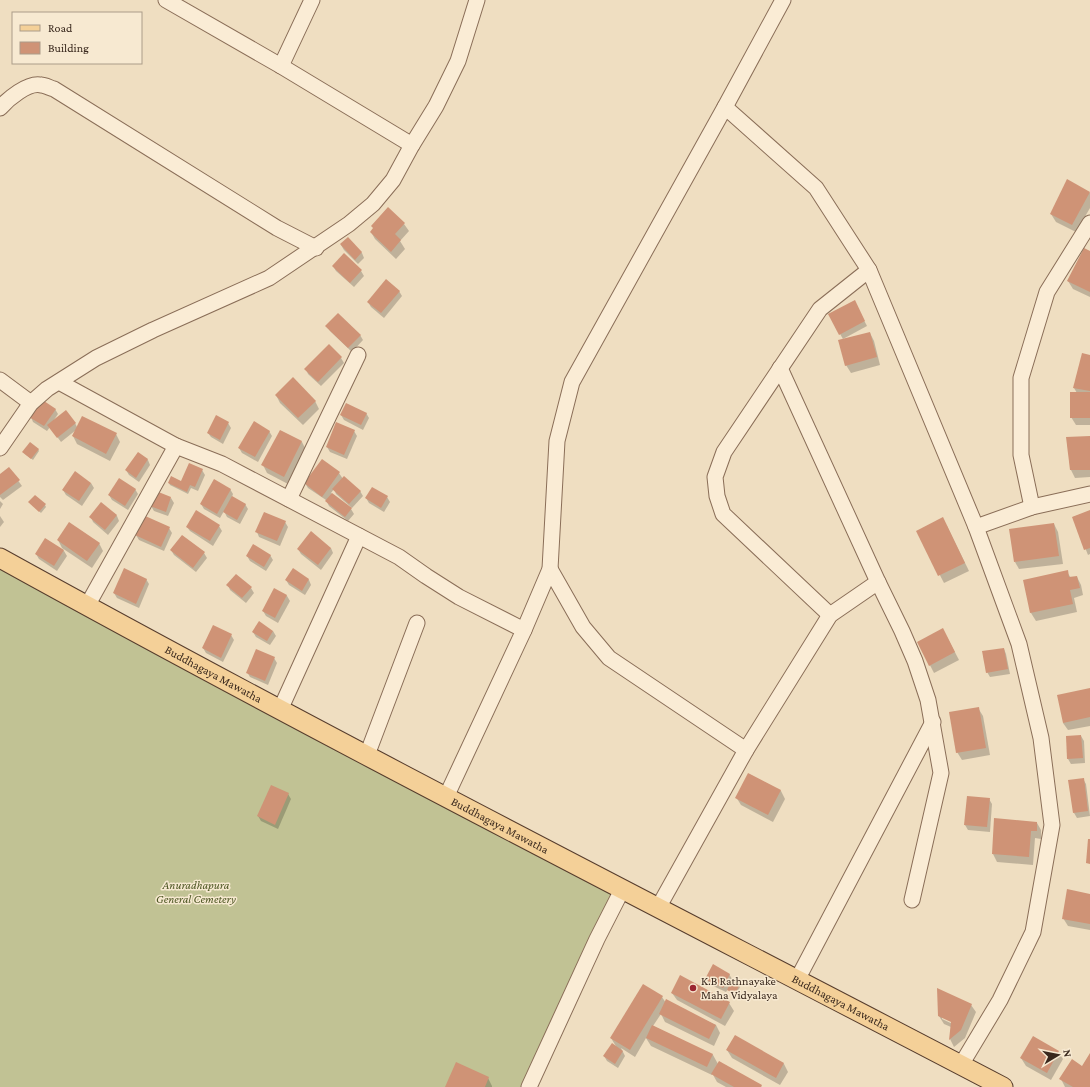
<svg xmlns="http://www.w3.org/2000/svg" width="1090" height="1087" font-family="'Crimson Pro',serif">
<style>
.cemetery{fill:#c1c294}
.shadow{fill:#0003;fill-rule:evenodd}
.building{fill:#cf9376}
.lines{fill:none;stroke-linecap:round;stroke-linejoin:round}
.minor-casing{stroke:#8a6e58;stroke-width:17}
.major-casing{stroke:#573d2d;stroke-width:21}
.minor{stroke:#faecd5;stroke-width:15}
.major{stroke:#f4d098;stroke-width:19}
.poi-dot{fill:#9b2631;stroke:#f7e9d1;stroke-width:1.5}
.labels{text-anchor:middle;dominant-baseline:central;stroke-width:3;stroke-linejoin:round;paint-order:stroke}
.street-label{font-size:12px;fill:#39281d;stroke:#f7e9d1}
.park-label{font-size:12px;font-style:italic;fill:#4d5623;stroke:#f7e9d1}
.poi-label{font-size:12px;fill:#39281d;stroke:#f7e9d1;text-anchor:start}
</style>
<rect width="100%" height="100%" fill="#efdec1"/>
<polygon class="cemetery" points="0,558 622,890 529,1087 0,1087"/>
<g class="shadow">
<polygon points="1067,181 1090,193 1090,208 1076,232 1056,222 1051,214"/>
<polygon points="404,224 409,231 400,241 405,249 396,259 375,239 371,232"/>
<polygon points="348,238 362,253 364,258 358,264 344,250 341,245"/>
<polygon points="1090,252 1090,297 1073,289 1068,281"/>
<polygon points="333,266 361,271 364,276 354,287 336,271"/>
<polygon points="399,291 402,296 384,318 371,307 368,302"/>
<polygon points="854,301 867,326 843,339 829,315"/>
<polygon points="327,326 360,335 363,340 352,352 330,331"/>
<polygon points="870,333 874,341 880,365 851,373 846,365"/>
<polygon points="329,345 341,358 344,363 321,386 308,374 306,369"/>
<polygon points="1090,356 1090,425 1076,425 1071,417 1077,393 1074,388"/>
<polygon points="276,395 315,401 319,409 303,425 280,403"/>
<polygon points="55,409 58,414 54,420 75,423 77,427 116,434 120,442 110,461 77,444 73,436 76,430 61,442 50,427 47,431 33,422 31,417"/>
<polygon points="366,413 369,418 363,430 344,420 341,415"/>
<polygon points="228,423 231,428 223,444 211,437 208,433"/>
<polygon points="269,431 272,436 258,462 242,453 239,448"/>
<polygon points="281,431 302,442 306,450 288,484 267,473 263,465"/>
<polygon points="354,431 357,436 347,459 330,452 327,447"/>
<polygon points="1090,437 1090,477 1075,478 1071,470 1067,438"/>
<polygon points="38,449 39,451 33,460 25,454"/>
<polygon points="138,453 148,460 150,465 139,482 129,475 126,470"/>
<polygon points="9,468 22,486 3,500 0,497 0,475"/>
<polygon points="202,470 205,475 198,491 191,488 188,494 170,485 169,483 184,483"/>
<polygon points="339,473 343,479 360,491 363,496 352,508 336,494 334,489 331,493 351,509 354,514 348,521 329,506 326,500 308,488 305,483"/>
<polygon points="91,483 94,488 82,506 66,495 63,490"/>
<polygon points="135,489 138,494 128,510 112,500 109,495"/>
<polygon points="230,489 233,494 232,497 245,504 248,509 240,524 227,517 224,511 220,518 204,509 201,504"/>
<polygon points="387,497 390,502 384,512 369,503 366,498"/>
<polygon points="171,498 174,503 168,516 154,511 151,506"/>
<polygon points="0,501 3,504 0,509"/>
<polygon points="29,502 45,505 46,507 41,513"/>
<polygon points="102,504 117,516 119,521 108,535 93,522 91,517"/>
<polygon points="1090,511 1090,554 1088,555 1073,517"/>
<polygon points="0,516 4,522 0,527"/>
<polygon points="285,522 288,527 280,546 259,537 257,532"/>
<polygon points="1054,524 1058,532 1063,564 1019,569 1015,562"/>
<polygon points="219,526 222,531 213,546 190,531 187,527"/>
<polygon points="947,526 969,571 944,583 917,531"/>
<polygon points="169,528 172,533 164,551 139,540 136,535"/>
<polygon points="182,536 204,553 207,558 196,572 174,555 171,550"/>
<polygon points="46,539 64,551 67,556 57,571 39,559 36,554"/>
<polygon points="58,540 99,543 103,551 92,568 62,548"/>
<polygon points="331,548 333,553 321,570 301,554 298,549"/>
<polygon points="270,555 273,560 266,571 250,561 247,556"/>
<polygon points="293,570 309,580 311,585 305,595 289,585 286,580"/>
<polygon points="1067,572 1071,578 1077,577 1081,585 1083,595 1074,598 1077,612 1036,621 1031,613 1024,581"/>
<polygon points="146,579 149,584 139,608 117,598 114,593"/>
<polygon points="228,585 251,588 254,593 246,603 230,590"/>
<polygon points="275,590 287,596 290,601 278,623 266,616 263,611"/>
<polygon points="273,631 276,636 270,645 256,637 253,632"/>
<polygon points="231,635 234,640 223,662 206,653 203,648"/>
<polygon points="947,637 959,660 934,673 918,642"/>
<polygon points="1004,649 1006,654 1010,674 990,677 987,672"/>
<polygon points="274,658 277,663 268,685 250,677 247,672"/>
<polygon points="1090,689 1090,726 1068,730 1063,723"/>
<polygon points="978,708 983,716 990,755 962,760 957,752"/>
<polygon points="1081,736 1084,741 1085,763 1071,764 1068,759"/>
<polygon points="749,774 781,791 785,799 773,822 741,805 736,797"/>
<polygon points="1083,779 1086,784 1090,816 1077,818 1074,813"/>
<polygon points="288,794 291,799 278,829 261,821 258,816"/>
<polygon points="989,799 992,804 990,832 968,830 965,825"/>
<polygon points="1037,823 1041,830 1041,839 1035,838 1033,865 997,862 993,854"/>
<polygon points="1090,895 1090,930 1068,926 1063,918"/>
<polygon points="729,974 732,979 731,981 739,984 740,987 736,995 730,992 728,989 726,992 709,984 707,979"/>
<polygon points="672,993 729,1003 734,1011 725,1026 677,1000"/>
<polygon points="662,997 666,1003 716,1025 720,1033 714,1046 665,1022 661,1014 653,1026 713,1055 718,1064 762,1087 726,1087 717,1082 712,1073 712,1075 651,1046 646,1038 635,1057 621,1048 625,1056 618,1068 607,1061 604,1056 617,1048 611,1038"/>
<path d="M 971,1005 L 976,1012 L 965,1038 L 954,1047 L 950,1039 L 951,1027 L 944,1024 L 939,1016 ZM 942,1016 L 956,1023 L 955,1025 L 942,1019 Z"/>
<polygon points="735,1036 784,1064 788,1072 780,1085 732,1058 727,1050"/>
<polygon points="1058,1052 1063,1059 1051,1080 1026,1066 1021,1058"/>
<polygon points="1090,1055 1090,1087 1065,1087 1061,1079 1082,1067"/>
<polygon points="488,1078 492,1086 492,1087 446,1087"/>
</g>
<g class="building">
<polygon points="1067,179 1090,192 1072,225 1050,214"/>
<polygon points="388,207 405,223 395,234 401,240 391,252 370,232 373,228 371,226"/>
<polygon points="348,237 362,252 355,260 340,244"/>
<polygon points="1084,248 1090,251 1090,292 1067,281"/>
<polygon points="344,253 362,270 350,283 332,266"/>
<polygon points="386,279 400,291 381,313 367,302"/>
<polygon points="855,300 865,321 839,335 828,314"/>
<polygon points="338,313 361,335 348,348 325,326"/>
<polygon points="870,332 877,357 845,366 838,340"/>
<polygon points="329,344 342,357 318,382 304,369"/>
<polygon points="1082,353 1090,355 1090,391 1073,388"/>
<polygon points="293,377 316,401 298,418 275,395"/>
<rect x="1070" y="392" width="20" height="26"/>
<polygon points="41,399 56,409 44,426 29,417"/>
<polygon points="346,403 367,413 361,425 340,415"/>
<polygon points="66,410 76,423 57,438 47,425"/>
<polygon points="216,415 229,422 220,440 207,433"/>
<polygon points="82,416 117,433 106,454 72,436"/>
<polygon points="254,421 270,431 255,457 238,448"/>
<polygon points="336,422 355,430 344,455 326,447"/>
<polygon points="280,430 302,441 284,477 261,465"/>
<polygon points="1090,436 1090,470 1070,470 1066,437"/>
<polygon points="30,442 39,449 31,459 22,452"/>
<polygon points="138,452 148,459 136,478 125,470"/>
<polygon points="322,459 340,472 322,497 304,483"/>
<polygon points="189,463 203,469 195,487 190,485 187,492 168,483 171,476 181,481"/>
<polygon points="9,467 20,480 0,495 0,474"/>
<polygon points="75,471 91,483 79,501 62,490"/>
<polygon points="344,476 361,491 349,504 332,489"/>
<polygon points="119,478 136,489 125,506 108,495"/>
<polygon points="214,479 231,489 217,514 200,504"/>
<polygon points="372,487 388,496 381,508 365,498"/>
<polygon points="156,491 171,497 166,512 150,506"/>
<polygon points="332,493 352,508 345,517 325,501"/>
<polygon points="35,495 46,504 39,512 28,502"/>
<polygon points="232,496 246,504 237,520 223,512"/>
<polygon points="101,502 117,515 105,530 89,517"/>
<polygon points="196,510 220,525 210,541 186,527"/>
<polygon points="1090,510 1090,548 1084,550 1072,517"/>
<polygon points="264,512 286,521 277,541 255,532"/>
<polygon points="143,515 170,527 161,547 135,535"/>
<polygon points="943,517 965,563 938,576 916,531"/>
<polygon points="69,522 100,543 87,561 57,540"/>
<polygon points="1054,523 1059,556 1014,562 1009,529"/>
<polygon points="311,531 331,548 318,565 297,549"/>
<polygon points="182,535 205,552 193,568 170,550"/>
<polygon points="45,538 64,550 54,566 35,554"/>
<polygon points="253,544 271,555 264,567 246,556"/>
<polygon points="124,568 147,579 136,604 113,593"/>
<polygon points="293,568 309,579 302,591 285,580"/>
<polygon points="1068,570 1069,577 1077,576 1080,588 1070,590 1073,604 1030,613 1023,580"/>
<polygon points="236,574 252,587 242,598 226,585"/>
<polygon points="274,588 287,595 275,618 262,611"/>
<polygon points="259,621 273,631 267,641 252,632"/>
<polygon points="213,625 232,634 221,658 202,648"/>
<polygon points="943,628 955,652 929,666 917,642"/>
<polygon points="1004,648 1008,669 986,673 982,651"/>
<polygon points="256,649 275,657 265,681 246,673"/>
<polygon points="1090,688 1090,717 1063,723 1057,695"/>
<polygon points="979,707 986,748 956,753 949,712"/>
<polygon points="1081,735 1083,758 1067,759 1066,736"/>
<polygon points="748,773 781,790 768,815 735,798"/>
<polygon points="1084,778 1088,811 1073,813 1068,780"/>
<polygon points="271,785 289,793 275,825 257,816"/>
<polygon points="967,796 990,798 987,827 964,825"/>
<polygon points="994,818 1037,822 1037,831 1031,831 1029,857 992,854"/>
<polygon points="1088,839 1090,839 1090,864 1086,863"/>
<polygon points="1067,889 1090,894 1090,924 1062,919"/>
<polygon points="713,964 730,974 723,988 705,979"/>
<polygon points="680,975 730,1002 721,1019 671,993"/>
<polygon points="732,980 740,984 735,994 727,990"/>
<polygon points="643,984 663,996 630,1050 610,1038"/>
<polygon points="937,988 972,1004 961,1030 949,1040 951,1022 938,1016"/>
<polygon points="666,999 716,1025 709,1039 659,1014"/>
<polygon points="652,1025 713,1054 707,1067 646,1038"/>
<polygon points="735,1035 784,1063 776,1078 726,1050"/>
<polygon points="1033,1036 1059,1051 1047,1073 1020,1058"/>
<polygon points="612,1043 623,1051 615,1064 603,1056"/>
<polygon points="1090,1053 1090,1087 1073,1087 1059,1079 1072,1059 1082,1066"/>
<polygon points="719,1061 762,1085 761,1087 734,1087 711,1074"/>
<polygon points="456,1062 489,1077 485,1087 445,1087"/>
</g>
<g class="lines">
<g class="minor-casing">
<g id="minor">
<polyline points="166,0 281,66 412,145"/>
<polyline points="281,66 312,0"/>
<polyline points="725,107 816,188 869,270 976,527 1019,644 1041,738 1052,825 1033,932 1000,1000 961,1065"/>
<path d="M 0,108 C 8,99 28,82 41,85 C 45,85 50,88 54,89 L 277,228 L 316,248"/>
<polyline points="780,368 878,582 902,631 915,661 928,700 941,773 912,900"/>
<polyline points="0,380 31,403"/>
<polyline points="59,382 176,446 222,464 399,557 426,576 459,597 524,630"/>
<polyline points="0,448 31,403 47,389 96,358 153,330 269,278 349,224 373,204 393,180 412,145 436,106 458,61 477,0"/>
<polyline points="289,499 358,355"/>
<polyline points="1032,507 1021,455 1021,378 1047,292 1090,223"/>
<polyline points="976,527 1032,507 1090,494"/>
<polyline points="550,569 583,627 609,658 746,750"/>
<polyline points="87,606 176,446"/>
<polyline points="830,615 723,514 717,496 715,477 724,452 820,309 869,270"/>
<polyline points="280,710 359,536"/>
<polyline points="367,755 417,623"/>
<polyline points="446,797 524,630 550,569 557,441 572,382 725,107 783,0"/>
<polyline points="658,908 746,750 830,615 878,582"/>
<polyline points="797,980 933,722"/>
<polyline points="529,1087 597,939 622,890"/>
</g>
</g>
<g class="major-casing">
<g id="major">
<path id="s1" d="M 0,558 C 331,741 668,912 1003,1087"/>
</g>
</g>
<use href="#minor" class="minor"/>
<use href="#major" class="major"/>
</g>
<circle class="poi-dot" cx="693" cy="988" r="4"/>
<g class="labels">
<g class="street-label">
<text stroke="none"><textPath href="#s1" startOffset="243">Buddhagaya Mawatha</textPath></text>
<text stroke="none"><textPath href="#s1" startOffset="567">Buddhagaya Mawatha</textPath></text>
<text stroke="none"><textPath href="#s1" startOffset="951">Buddhagaya Mawatha</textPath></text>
</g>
<g class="park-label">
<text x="196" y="885">Anuradhapura<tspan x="196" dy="14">General Cemetery</tspan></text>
</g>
<g class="poi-label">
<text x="701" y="981">K.B Rathnayake<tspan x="701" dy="14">Maha Vidyalaya</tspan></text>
</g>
</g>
<rect x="12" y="12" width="130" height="52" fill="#f7e9d1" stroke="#ab9c89"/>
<rect x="20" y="25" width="20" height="6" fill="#f4d098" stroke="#ab9c89"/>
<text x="48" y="32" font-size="12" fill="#39281d">Road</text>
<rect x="20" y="42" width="20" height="12" fill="#cf9376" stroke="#ab9c89"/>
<text x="48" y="52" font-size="12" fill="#39281d">Building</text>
<g transform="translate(1058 1055) rotate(80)" stroke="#f7e9d1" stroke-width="3" paint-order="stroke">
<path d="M0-3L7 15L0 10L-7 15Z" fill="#39281d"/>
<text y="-6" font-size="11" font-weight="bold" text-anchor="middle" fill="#39281d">N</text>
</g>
</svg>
